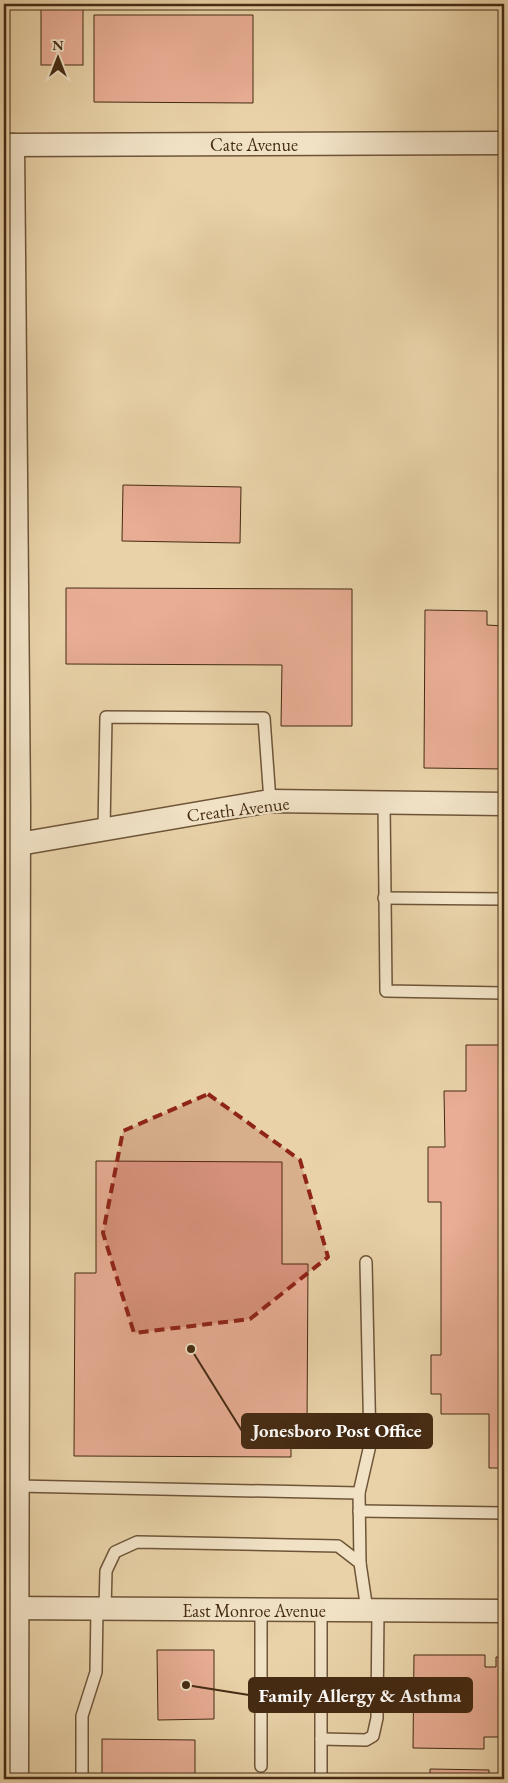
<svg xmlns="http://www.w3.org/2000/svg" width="508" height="1783" font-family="'EB Garamond',serif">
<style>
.building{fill:#e8ad94;stroke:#452b13}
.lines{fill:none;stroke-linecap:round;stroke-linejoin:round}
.service-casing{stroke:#6e5538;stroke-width:14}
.minor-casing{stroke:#6e5538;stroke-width:25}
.service{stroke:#f1e2c6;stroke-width:11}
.minor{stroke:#f1e2c6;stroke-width:22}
.marked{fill:#8f2418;fill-opacity:0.2;stroke:#8f2418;stroke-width:4;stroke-dasharray:10 6;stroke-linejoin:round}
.labels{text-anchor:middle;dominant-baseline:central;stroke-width:4.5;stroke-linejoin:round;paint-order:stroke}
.street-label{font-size:18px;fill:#452b13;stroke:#f1e2c6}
.leader{fill:none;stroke:#452b13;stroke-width:2}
.callout-dot{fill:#452b13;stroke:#f1e2c6;stroke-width:2}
.callout{fill:#452b13;stroke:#452b13;stroke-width:2}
.callout-label{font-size:19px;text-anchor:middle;font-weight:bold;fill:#fff}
</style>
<rect width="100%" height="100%" fill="#e9d2a8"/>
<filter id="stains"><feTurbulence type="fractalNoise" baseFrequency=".004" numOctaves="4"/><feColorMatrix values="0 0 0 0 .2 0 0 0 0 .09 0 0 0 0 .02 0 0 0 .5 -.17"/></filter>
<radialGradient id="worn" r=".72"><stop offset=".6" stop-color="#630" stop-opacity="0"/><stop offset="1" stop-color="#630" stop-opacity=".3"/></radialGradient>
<g class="building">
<rect x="41" y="4" width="42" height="61"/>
<polygon points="94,15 253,15 253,103 94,102"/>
<polygon points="123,485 241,487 240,543 122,541"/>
<polygon points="66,588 352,589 352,726 281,726 282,665 66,664"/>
<polygon points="425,610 487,611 487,625 504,626 504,769 424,768"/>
<polygon points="466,1045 504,1045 504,1468 489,1468 489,1414 441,1414 441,1394 431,1394 431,1355 441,1355 441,1202 428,1202 428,1147 445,1147 444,1091 466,1091"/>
<polygon points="96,1161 282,1162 282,1264 308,1264 307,1425 291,1425 291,1457 74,1456 75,1273 96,1273"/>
<polygon points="157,1650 214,1650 214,1719 158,1720"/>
<polygon points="414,1655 485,1655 485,1667 496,1667 496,1657 504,1657 504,1737 484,1737 484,1749 413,1748"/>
<polygon points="102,1739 195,1740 195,1779 102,1779"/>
<polygon points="430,1769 489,1770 489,1779 430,1779"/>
</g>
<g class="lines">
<g class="service-casing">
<g id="service">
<polyline points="384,802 386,991 504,993"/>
<polyline points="104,830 106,717 264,718 270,801"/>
<polyline points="384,898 504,899"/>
<polyline points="17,1486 359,1493"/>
<polyline points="359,1511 504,1513"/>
<polyline points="360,1563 359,1493 370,1445 366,1262"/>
<polyline points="105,1609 106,1571 115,1552 137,1542 338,1546 360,1563 367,1610"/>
<polyline points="261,1610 261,1766"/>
<polyline points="321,1610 321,1779"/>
<polyline points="321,1739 366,1740 373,1736 377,1718 378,1610"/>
<polyline points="82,1779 82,1716 96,1672 97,1609"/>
</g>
</g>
<g class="minor-casing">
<g id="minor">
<polyline points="4,145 504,143"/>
<polyline points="13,145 19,807 17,1779"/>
<polyline points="4,844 19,844 270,801 504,804"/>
<polyline points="4,1608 504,1611"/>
</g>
</g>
<use href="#service" class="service"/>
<use href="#minor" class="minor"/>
</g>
<path class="marked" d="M 208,1094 L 300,1160 L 328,1257 L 250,1319 L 134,1333 L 103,1233 L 123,1131 Z"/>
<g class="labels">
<g class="street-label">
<text x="254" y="144">Cate Avenue</text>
<text transform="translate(238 809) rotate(-7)">Creath Avenue</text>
<text x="254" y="1610">East Monroe Avenue</text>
</g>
</g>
<path class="leader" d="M191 1349L242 1431M186 1685L249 1695"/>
<g class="callout-dot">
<circle cx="191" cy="1349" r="5"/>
<circle cx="186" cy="1685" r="5"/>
</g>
<g class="callout">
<rect x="242" y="1414" width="190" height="34" rx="5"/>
<rect x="249" y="1678" width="223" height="34" rx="5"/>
</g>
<g class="callout-label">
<text x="337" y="1437">Jonesboro Post Office</text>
<text x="360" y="1702">Family Allergy &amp; Asthma</text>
</g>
<rect width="508" height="1783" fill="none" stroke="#e9d2a8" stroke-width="20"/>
<rect x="5" y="5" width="498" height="1773" fill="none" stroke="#452b13" stroke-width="2.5"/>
<rect x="10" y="10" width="488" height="1763" fill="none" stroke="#452b13"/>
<g transform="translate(58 58)" stroke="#f1e2c6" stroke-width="4" paint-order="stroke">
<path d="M0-4L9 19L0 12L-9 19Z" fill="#452b13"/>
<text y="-8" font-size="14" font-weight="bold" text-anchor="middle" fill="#452b13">N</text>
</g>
<rect width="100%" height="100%" filter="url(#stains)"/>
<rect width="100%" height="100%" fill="url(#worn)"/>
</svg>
